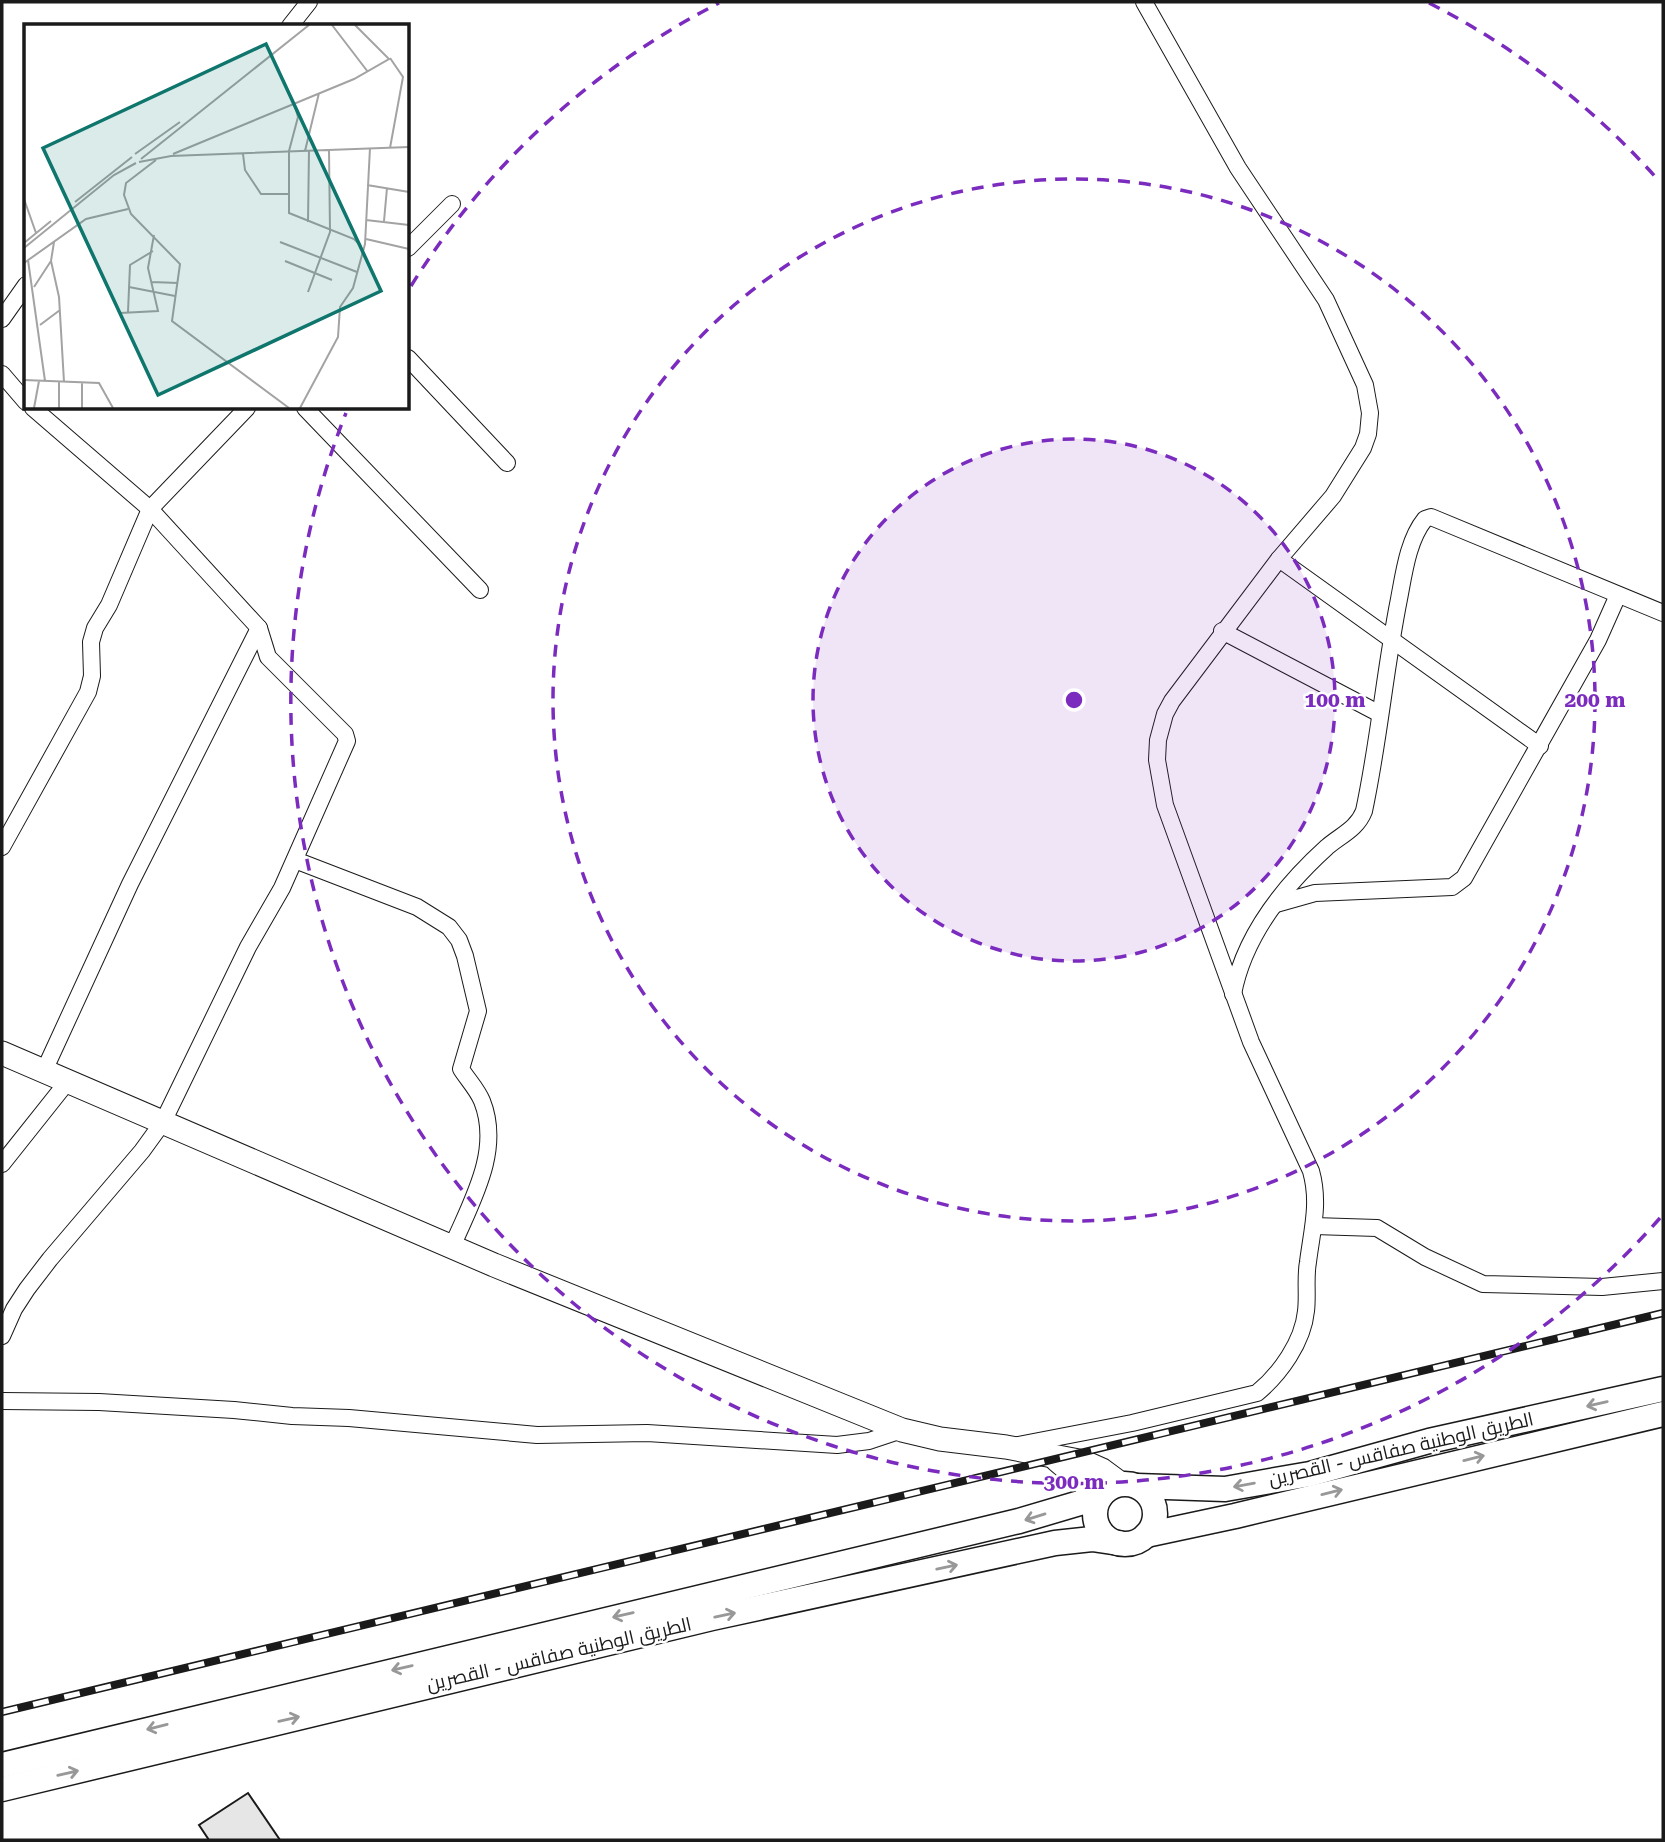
<svg xmlns="http://www.w3.org/2000/svg" width="1665" height="1842" font-family="'Roboto Serif',Cairo,serif">
<style>
.building{fill:#e6e6e6;stroke:#1a1a1a;stroke-width:2}
.lines{fill:none;stroke-linecap:round;stroke-linejoin:round}
.minor-casing{stroke:#1a1a1a;stroke-width:18}
.secondary-casing{stroke:#1a1a1a;stroke-width:25}
.primary-casing{stroke:#1a1a1a;stroke-width:27}
.minor{stroke:#fff;stroke-width:16}
.secondary{stroke:#fff;stroke-width:23}
.primary{stroke:#fff;stroke-width:24}
.rail-casing{stroke:#1a1a1a;stroke-width:8}
.rail{stroke:#fff;stroke-width:5;stroke-dasharray:16;stroke-linecap:butt}
.oneway{stroke:#989898}
.ring{fill:none;stroke:#7b2cbf;stroke-width:3.5;stroke-dasharray:12 9}
.labels{text-anchor:middle;dominant-baseline:central;stroke-width:5;stroke-linejoin:round;paint-order:stroke}
.street-label{font-size:19px;fill:#1a1a1a;stroke:#fff}
.inset-road{fill:none;stroke:#a3a3a3;stroke-width:2}
.view{fill:#0f766e;fill-opacity:0.15;stroke:#0f766e;stroke-width:3.5}
.inset-edge{fill:none;stroke:#1a1a1a;stroke-width:3.5}
.centre{fill:#7b2cbf;stroke:#fff;stroke-width:3.5}
.ring-label{font-size:21px;text-anchor:middle;font-weight:bold;fill:#7b2cbf;stroke:#fff;stroke-width:5;stroke-linejoin:round;paint-order:stroke}
</style>
<rect width="100%" height="100%" fill="#fff"/>
<polygon class="building" points="248,1793 280,1840 209,1840 199,1825"/>
<g class="lines">
<g class="minor-casing">
<g id="minor">
<polyline points="290,26 309,2"/>
<polyline points="408,248 452,204"/>
<polyline points="2,319 26,285"/>
<polyline points="408,358 507,463"/>
<polyline points="2,374 26,402"/>
<polyline points="305,408 480,590"/>
<polyline points="1279,559 1540,746"/>
<polyline points="1222,631 1380,714"/>
<polyline points="2,847 88,692 92,676 91,642 95,628 109,605 150,509 247,408"/>
<path d="M 295,860 L 417,907 L 449,927 L 459,940 L 465,956 L 478,1011 L 461,1069 C 468,1080 477,1089 482,1101 C 502,1151 471,1202 452,1247"/>
<polyline points="1276,904 1315,893 1452,887 1464,878 1598,640 1618,595"/>
<path d="M 1233,994 C 1244,936 1284,886 1327,847 C 1341,835 1357,829 1364,811 C 1379,741 1385,669 1399,599 C 1404,573 1408,540 1425,519 L 1431,517 L 1663,613"/>
<polyline points="44,1071 130,884 259,628"/>
<polyline points="2,1164 68,1081"/>
<polyline points="1314,1226 1377,1228 1425,1257 1483,1284 1602,1287 1663,1281"/>
<polyline points="2,1336 14,1309 27,1289 50,1259 142,1151 163,1122 248,947 282,888 347,741 345,734 268,657 259,628 150,509 33,408"/>
<polyline points="2,1401 99,1402 234,1410 292,1416 349,1418 537,1435 647,1433 837,1445 869,1441 902,1430"/>
<path d="M 1018,1445 L 1132,1423 L 1257,1393 C 1280,1374 1303,1342 1306,1311 C 1308,1295 1305,1278 1308,1262 C 1312,1230 1320,1203 1311,1171 L 1251,1042 L 1165,805 L 1157,760 L 1158,740 L 1165,714 L 1172,701 L 1279,559 L 1333,496 L 1363,448 L 1368,434 L 1370,413 L 1365,385 L 1326,300 L 1238,168 L 1144,2"/>
</g>
</g>
<g class="secondary-casing">
<g id="secondary">
<polyline points="2,1053 494,1265 902,1430 940,1439 1006,1447 1084,1462 1102,1470 1121,1484"/>
<polyline points="1057,1460 1100,1497"/>
</g>
</g>
<g class="primary-casing">
<g id="primary">
<circle cx="1125" cy="1514" r="30"/>
<polyline points="1137,1486 1225,1489 1310,1474 1429,1441 1663,1389"/>
<polyline points="1146,1535 1235,1516 1663,1414"/>
<polyline points="2,1765 1019,1521 1100,1497"/>
<polyline points="2,1789 712,1618 1055,1543 1092,1539 1119,1543"/>
</g>
</g>
<use href="#minor" class="minor"/>
<use href="#secondary" class="secondary"/>
<use href="#primary" class="primary"/>
<g class="rail-casing">
<polyline id="rail" points="2,1712 1663,1313"/>
</g>
<use href="#rail" class="rail"/>
</g>
<defs><path id="oneway-shaft" d="M-6 0H5M1.5-3L5.5 0L1.5 3" fill="none" stroke-width="1.6" stroke-linecap="round" stroke-linejoin="round" transform="scale(1.75)"/></defs>
<g class="oneway">
<use href="#oneway-shaft" transform="translate(1597 1404) rotate(167)"/>
<use href="#oneway-shaft" transform="translate(1474 1458) rotate(-14)"/>
<use href="#oneway-shaft" transform="translate(1244 1485) rotate(170)"/>
<use href="#oneway-shaft" transform="translate(1332 1492) rotate(-14)"/>
<use href="#oneway-shaft" transform="translate(1035 1517) rotate(163)"/>
<use href="#oneway-shaft" transform="translate(947 1567) rotate(-12)"/>
<use href="#oneway-shaft" transform="translate(623 1615) rotate(167)"/>
<use href="#oneway-shaft" transform="translate(725 1615) rotate(-12)"/>
<use href="#oneway-shaft" transform="translate(402 1668) rotate(167)"/>
<use href="#oneway-shaft" transform="translate(289 1719) rotate(-13)"/>
<use href="#oneway-shaft" transform="translate(157 1727) rotate(166)"/>
<use href="#oneway-shaft" transform="translate(68 1773) rotate(-13)"/>
</g>
<circle cx="1074" cy="700" r="261" fill="#7b2cbf" fill-opacity=".12"/>
<g class="ring">
<circle cx="1074" cy="700" r="261"/>
<circle cx="1074" cy="700" r="521"/>
<path d="M1660 1218A782 782 0 0 1 346 413M411 286A782 782 0 0 1 719 3M1429 3A782 782 0 0 1 1660 182"/>
</g>
<g class="labels">
<g class="street-label">
<text transform="translate(1401 1449) rotate(-13)">الطريق الوطنية صفاقس - القصرين</text>
<text transform="translate(559 1654) rotate(-13)">الطريق الوطنية صفاقس - القصرين</text>
</g>
</g>
<g transform="translate(24 24)">
<rect width="385" height="385" fill="#fff"/>
<path class="inset-road" d="M 308,1 L 344,48M 366,34 L 379,53 L 366,124M 270,79 L 274,93 L 265,127 L 265,189 L 330,215 L 337,222M 281,127 L 295,69M 111,130 L 156,98M 149,130 L 330,55 L 365,35 L 331,1M 219,130 L 221,146 L 237,170 L 264,170M 117,135 L 285,1M 132,136 L 102,159 L 100,171 L 107,190 L 156,240 L 148,297 L 265,384M 115,138 L 147,132 L 385,123M 343,161 L 385,168M 0,175 L 12,209M 51,178 L 108,133M 342,196 L 385,201M 360,197 L 363,164M 284,198 L 285,126M 342,215 L 385,225M 256,218 L 333,248M 0,219 L 27,197M 0,224 L 90,151 L 112,139M 4,236 L 21,357M 27,237 L 35,273 L 40,358M 261,237 L 308,256M 0,239 L 62,195 L 104,185M 128,258 L 154,259M 10,263 L 27,237 L 30,218M 105,263 L 151,272M 284,268 L 306,208 L 305,126M 104,288 L 106,241 L 129,227M 96,289 L 134,287 L 124,244 L 130,211M 16,301 L 36,286M 0,356 L 75,359 L 89,384M 10,384 L 15,357M 35,384 L 35,357M 58,384 L 58,359M 276,384 L 314,313 L 316,283 L 329,264 L 341,220 L 346,124"/>
<path class="view" d="M 242,20 L 357,267 L 134,371 L 19,124 Z"/>
<rect width="385" height="385" class="inset-edge"/>
</g>
<circle cx="1074" cy="700" r="10" class="centre"/>
<g class="ring-label">
<text x="1335" y="707">100 m</text>
<text x="1595" y="707">200 m</text>
<text x="1074" y="1489">300 m</text>
</g>
<rect width="1665" height="1842" fill="none" stroke="#1a1a1a" stroke-width="7"/>
</svg>
